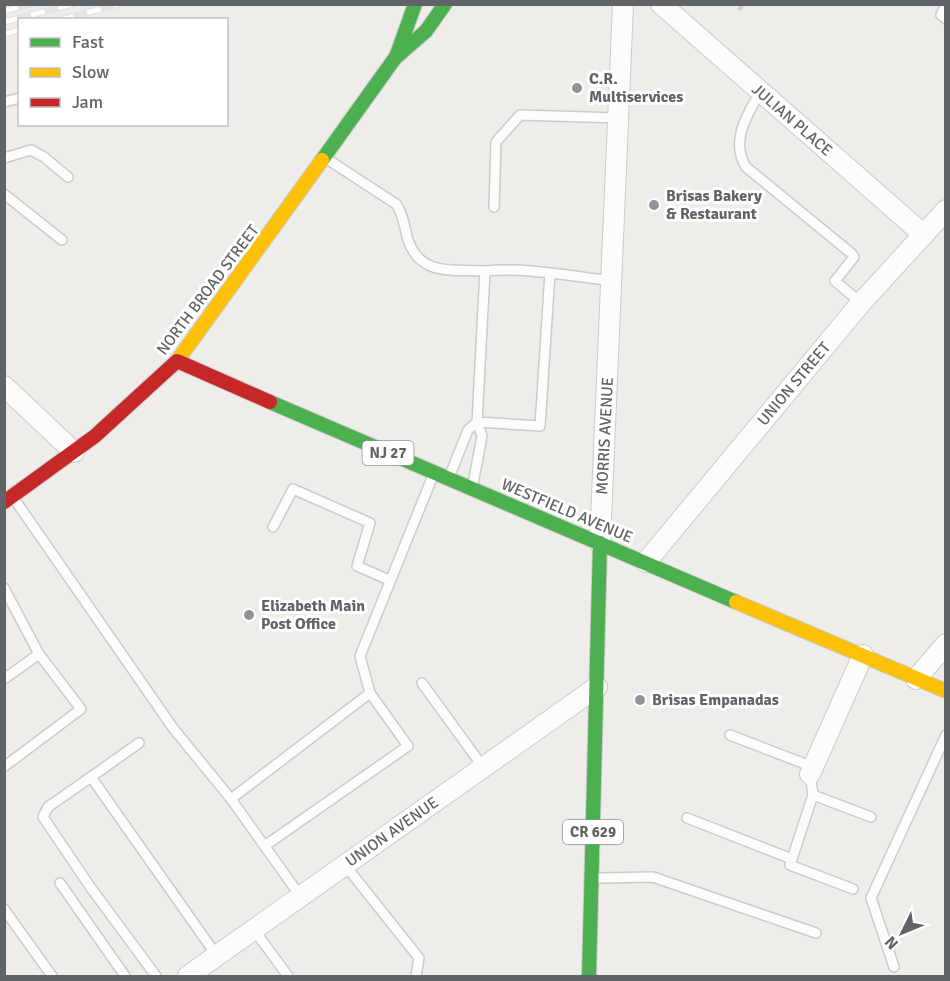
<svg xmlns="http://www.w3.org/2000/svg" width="950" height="981" font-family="Signika,sans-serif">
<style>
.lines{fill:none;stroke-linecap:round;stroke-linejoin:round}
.lane-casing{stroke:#cbcbca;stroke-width:12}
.street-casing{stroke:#cbcbca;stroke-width:22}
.fast-casing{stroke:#c9cac9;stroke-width:16}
.slow-casing{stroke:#c9cac9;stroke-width:16}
.jam-casing{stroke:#c9cac9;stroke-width:16}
.path{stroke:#cbcfcc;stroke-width:4;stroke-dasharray:6 3;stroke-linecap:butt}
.lane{stroke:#fdfcfc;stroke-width:9}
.street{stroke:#fdfcfc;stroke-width:20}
.fast{stroke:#4caf50;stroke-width:14}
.slow{stroke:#ffc107;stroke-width:14}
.jam{stroke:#c62828;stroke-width:14}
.rail-casing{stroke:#e4e4e4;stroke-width:7}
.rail{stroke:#fff;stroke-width:4.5;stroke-dasharray:14;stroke-linecap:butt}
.poi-dot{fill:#919496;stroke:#fff;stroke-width:2}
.labels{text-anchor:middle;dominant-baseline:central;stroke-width:6;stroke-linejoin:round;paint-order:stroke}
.shield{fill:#fff;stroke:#8f9295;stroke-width:1.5}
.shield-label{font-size:15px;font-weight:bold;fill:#5f6468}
.poi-label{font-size:16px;font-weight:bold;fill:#5f6468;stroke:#fff;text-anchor:start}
.street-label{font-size:16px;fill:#5f6468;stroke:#fff}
</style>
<rect width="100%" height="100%" fill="#efedea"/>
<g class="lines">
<g class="lane-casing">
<g id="lane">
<polyline points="946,5 941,15 946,19"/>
<path d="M 760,92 C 747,115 730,141 746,167 L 852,254 L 854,257 L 835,281 L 861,303"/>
<polyline points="4,102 20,98"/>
<polyline points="4,158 31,150 44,157 68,177"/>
<path d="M 327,159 L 396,204 C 404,215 404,227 408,240 C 421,277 452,269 485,271"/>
<polyline points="4,194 62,240"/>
<polyline points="494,207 496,142 520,115 619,118"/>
<path d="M 550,273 L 540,426 L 477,422 L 485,271 C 527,267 570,276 612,281"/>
<polyline points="450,475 468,430 477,422 482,436 473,484"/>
<polyline points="15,500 173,728 231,799 301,897"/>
<polyline points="273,527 293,489 370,523 357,566 389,580"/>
<polyline points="4,588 39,654 81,709 5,766"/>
<polyline points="4,679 39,654"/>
<polyline points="422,683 483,767"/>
<polyline points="730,735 813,767"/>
<polyline points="810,774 813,795 790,865 853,889"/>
<polyline points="91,777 139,743"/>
<polyline points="813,795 871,817"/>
<polyline points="231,799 370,693"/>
<polyline points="687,818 792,859"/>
<polyline points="266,845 408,746 370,693 360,656 432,478"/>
<polyline points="345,865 419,958 416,976"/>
<polyline points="597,878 653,877 816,933"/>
<polyline points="60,883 125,976"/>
<polyline points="4,909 52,976"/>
<polyline points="254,930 288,976"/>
<polyline points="894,967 871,898 946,735"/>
<polyline points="156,976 91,888 43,817 48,807 91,777 217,956"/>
</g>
</g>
<g class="street-casing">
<g id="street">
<polyline points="661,4 924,235"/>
<polyline points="4,386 74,452"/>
<polyline points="600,543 623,4"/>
<polyline points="646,562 861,303 946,210"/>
<polyline points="916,679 946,644"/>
<polyline points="810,774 863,655"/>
<polyline points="188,976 597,687"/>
</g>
</g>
<g class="fast-casing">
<g id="fast">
<polyline points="396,57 415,4"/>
<polyline points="322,160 395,58 426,31 445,4"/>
<polyline points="270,402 736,602"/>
<polyline points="589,976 600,543"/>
</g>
</g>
<g class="slow-casing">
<g id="slow">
<polyline points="177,361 322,160"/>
<polyline points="736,602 946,691"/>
</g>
</g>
<g class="jam-casing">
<polyline id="jam" points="4,502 95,436 177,361 270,402"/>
</g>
<polyline class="path" points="739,10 743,4"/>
<use href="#lane" class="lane"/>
<use href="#street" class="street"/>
<use href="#fast" class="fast"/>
<use href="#slow" class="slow"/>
<use href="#jam" class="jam"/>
<g class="rail-casing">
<g id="rail">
<polyline points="4,11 31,4"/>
<polyline points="60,20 119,4"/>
<polyline points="4,22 74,4"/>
<polyline points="4,34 20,30"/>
</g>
</g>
<use href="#rail" class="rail"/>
</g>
<g class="poi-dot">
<circle cx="577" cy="88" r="6"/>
<circle cx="654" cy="205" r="6"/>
<circle cx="249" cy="615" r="6"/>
<circle cx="640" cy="700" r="6"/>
</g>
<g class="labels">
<g class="shield">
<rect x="362.5" y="441" width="51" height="24" rx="4.5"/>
<rect x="563" y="820" width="60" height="24" rx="4.5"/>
</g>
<g class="shield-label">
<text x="388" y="453">NJ 27</text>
<text x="593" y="832">CR 629</text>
</g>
<g class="poi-label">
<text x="589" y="79">C.R.<tspan x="589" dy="18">Multiservices</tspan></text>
<text x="666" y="196">Brisas Bakery<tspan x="666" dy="18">&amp; Restaurant</tspan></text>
<text x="261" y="606">Elizabeth Main<tspan x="261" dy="18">Post Office</tspan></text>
<text x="652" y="700">Brisas Empanadas</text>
</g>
<g class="street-label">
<text transform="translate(792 120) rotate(41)">JULIAN PLACE</text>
<text transform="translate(208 290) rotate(-53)">NORTH BROAD STREET</text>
<text transform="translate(794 384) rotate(-50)">UNION STREET</text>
<text transform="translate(605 436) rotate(-87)">MORRIS AVENUE</text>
<text transform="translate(567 511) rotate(23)">WESTFIELD AVENUE</text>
<text transform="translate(392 832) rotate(-35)">UNION AVENUE</text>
</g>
</g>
<rect width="950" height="981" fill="none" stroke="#5f6468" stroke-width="12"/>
<rect x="18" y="18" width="210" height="108" fill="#ffffff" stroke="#bfc1c3" stroke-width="1.5"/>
<rect x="30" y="38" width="30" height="9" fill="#4caf50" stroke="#bfc1c3" stroke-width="1.5"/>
<text x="72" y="48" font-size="18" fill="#5f6468">Fast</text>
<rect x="30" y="68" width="30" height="9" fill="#ffc107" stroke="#bfc1c3" stroke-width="1.5"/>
<text x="72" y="78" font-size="18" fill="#5f6468">Slow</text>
<rect x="30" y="98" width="30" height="9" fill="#c62828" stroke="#bfc1c3" stroke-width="1.5"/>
<text x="72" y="108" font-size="18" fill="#5f6468">Jam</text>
<g transform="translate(902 933) rotate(227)" stroke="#ffffff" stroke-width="4.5" paint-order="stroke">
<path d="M0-4.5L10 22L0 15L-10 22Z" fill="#5f6468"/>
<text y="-9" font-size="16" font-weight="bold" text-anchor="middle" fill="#5f6468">N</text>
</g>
</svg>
